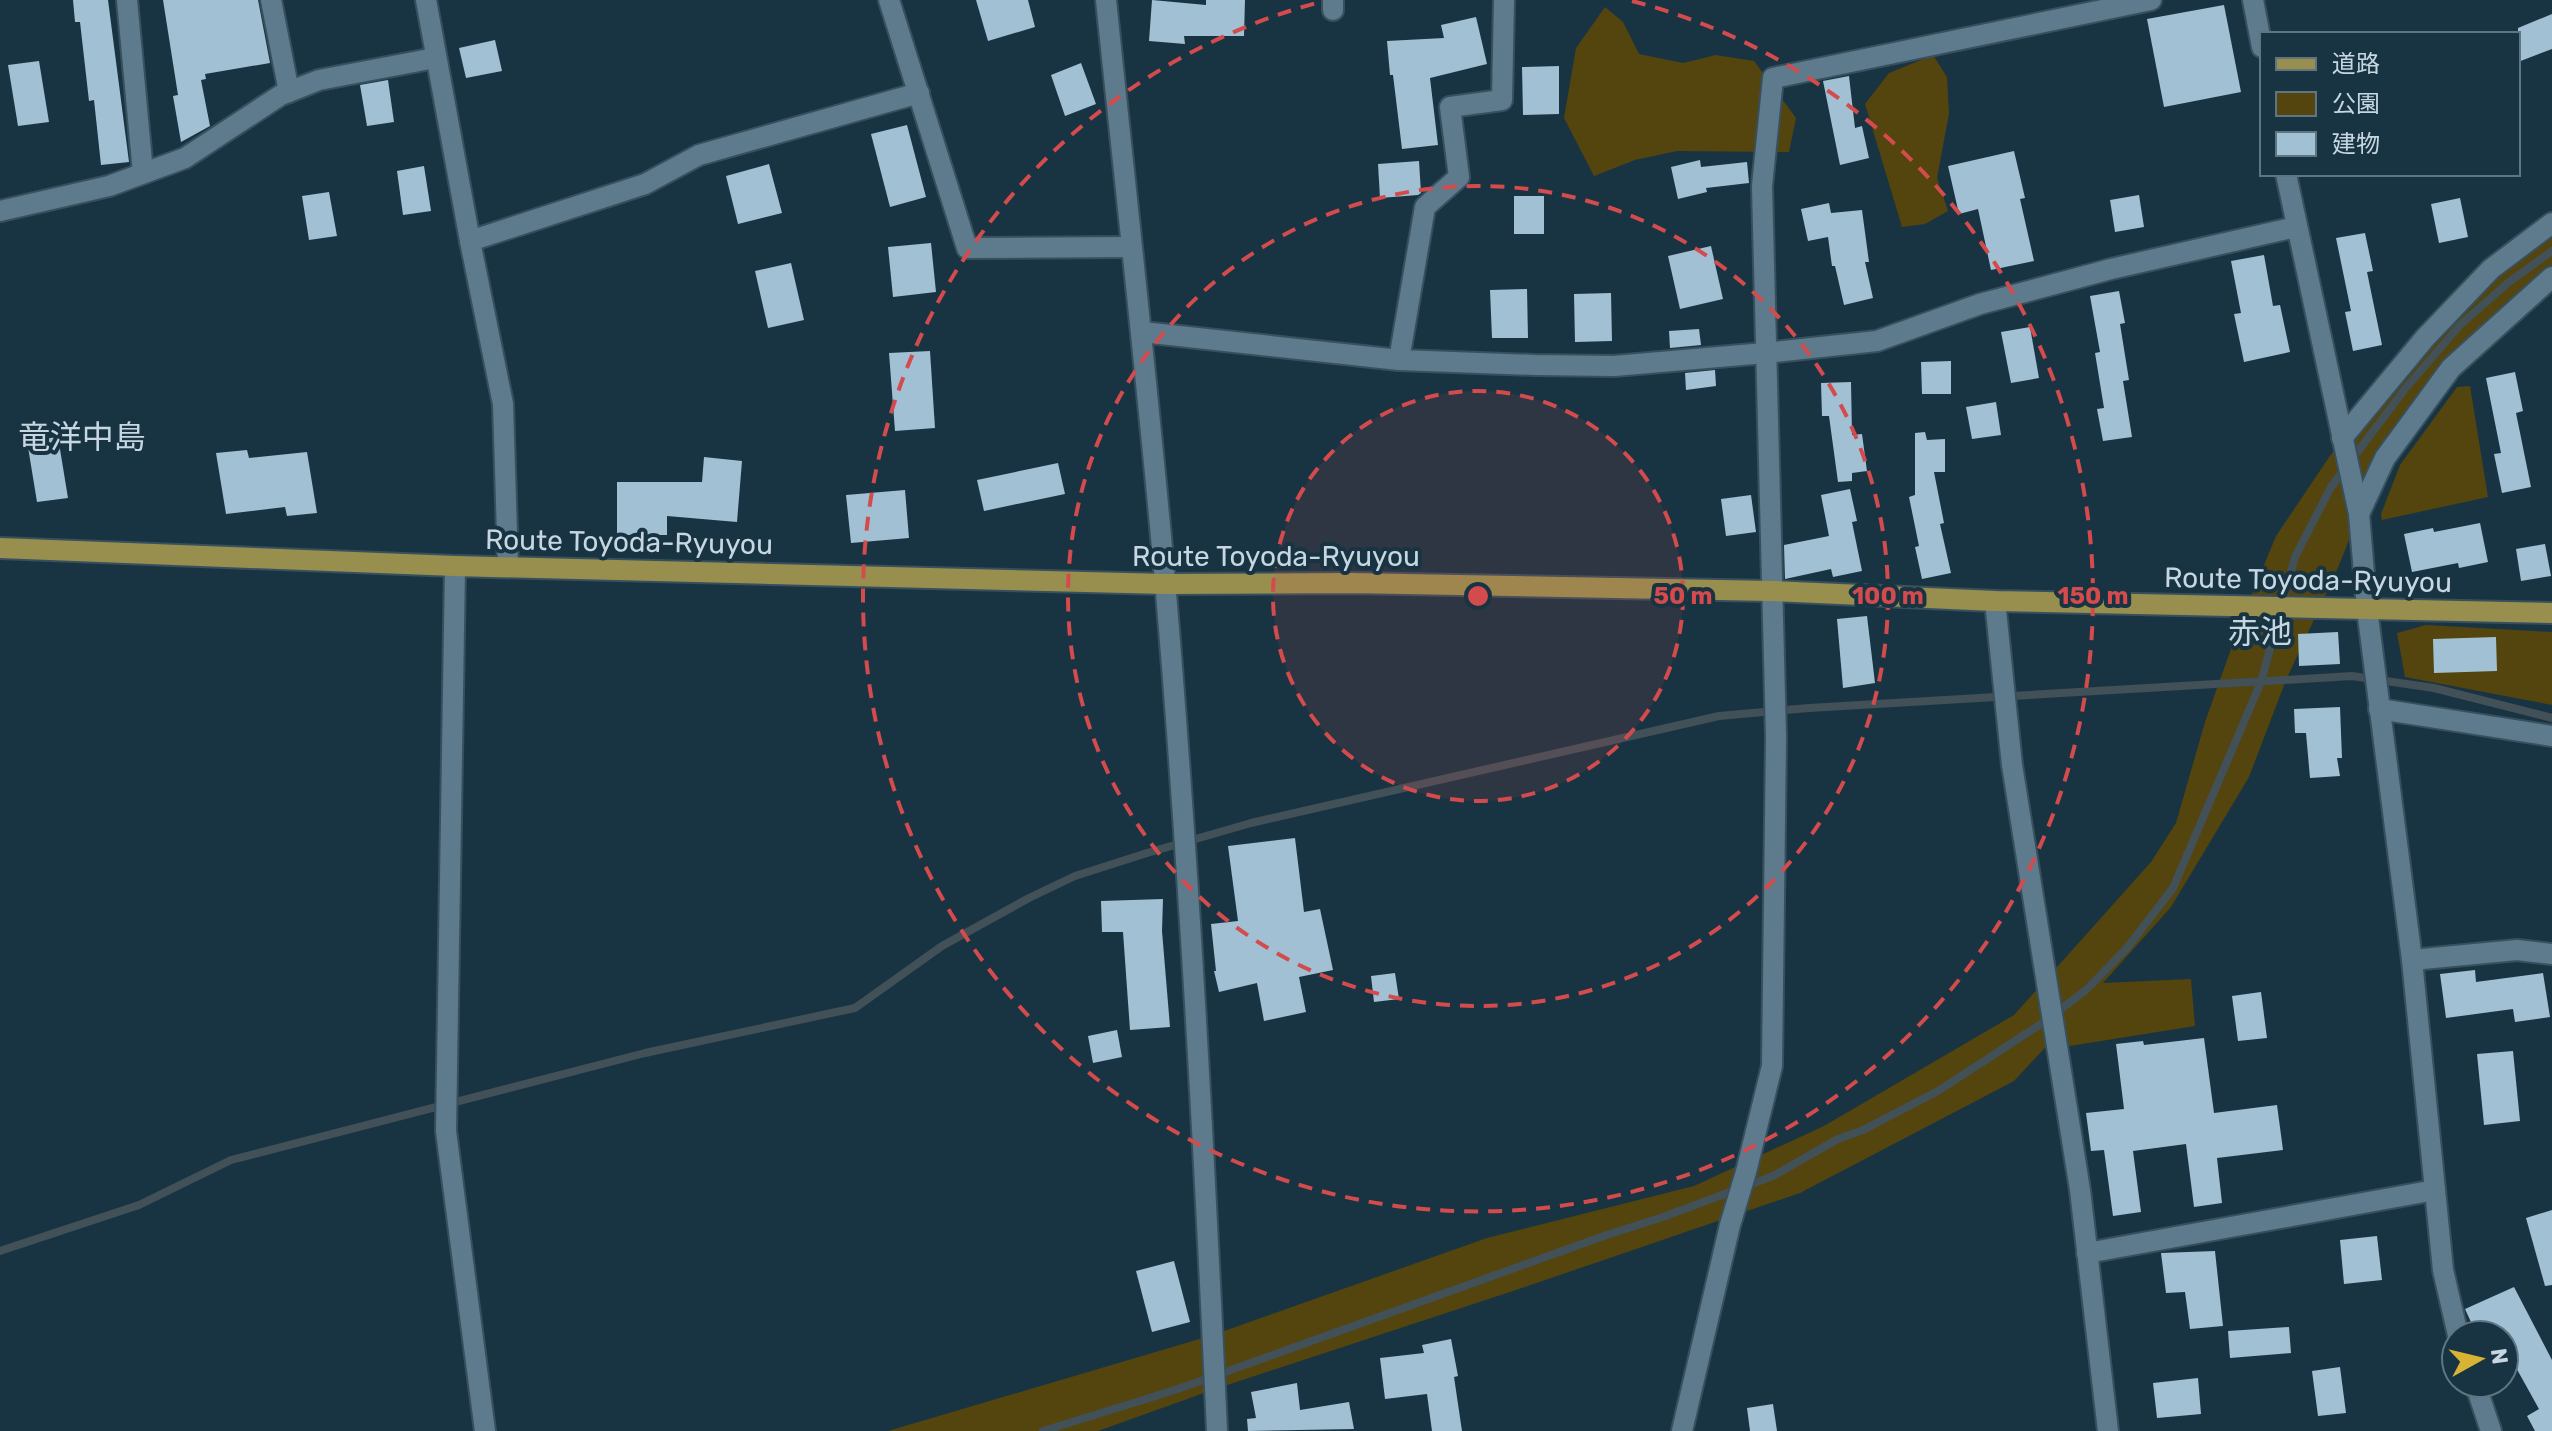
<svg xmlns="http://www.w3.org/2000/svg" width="2552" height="1431" font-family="Rubik,'Noto Sans JP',sans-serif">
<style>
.green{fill:#54440e}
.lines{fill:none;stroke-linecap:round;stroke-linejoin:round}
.stream{stroke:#425058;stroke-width:8}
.building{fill:#a1c0d4}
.minor-casing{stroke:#38505d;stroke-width:24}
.major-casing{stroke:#38505d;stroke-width:24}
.minor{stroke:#5d7b8d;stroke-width:20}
.major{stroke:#988f4f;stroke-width:20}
.ring{fill:none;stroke:#d34b4d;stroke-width:4;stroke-dasharray:14 10}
.labels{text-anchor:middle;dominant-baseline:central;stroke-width:8;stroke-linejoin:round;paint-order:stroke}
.street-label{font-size:28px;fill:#c7d7e1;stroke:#183443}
.quarter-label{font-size:32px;fill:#c7d7e1;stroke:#183443}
.centre{fill:#d34b4d;stroke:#183443;stroke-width:4}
.ring-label{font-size:24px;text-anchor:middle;font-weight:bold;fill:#d34b4d;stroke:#183443;stroke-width:8;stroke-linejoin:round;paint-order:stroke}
</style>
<rect width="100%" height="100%" fill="#183443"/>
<g class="green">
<polygon points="1605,7 1623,22 1639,54 1683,63 1716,55 1754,61 1796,118 1789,152 1677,151 1635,160 1594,176 1564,118 1576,48"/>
<polygon points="1933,55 1947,77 1949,114 1937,178 1948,211 1925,224 1902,227 1865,104 1889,73"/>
<polygon points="2552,225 2552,286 2512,314 2399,440 2365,500 2337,570 2286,680 2249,777 2171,907 2103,983 2191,979 2195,1026 2057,1048 2055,1037 2014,1081 1800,1193 1519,1289 1215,1389 1098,1431 888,1431 1213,1335 1487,1238 1694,1186 1824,1126 2014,1015 2151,862 2176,823 2205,722 2242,618 2276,536 2342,438 2478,283"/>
<polygon points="2470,386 2488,497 2382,520 2381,514 2400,465 2457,387"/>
<polygon points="2426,625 2552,632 2552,705 2405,677 2397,633"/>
</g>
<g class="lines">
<g class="stream">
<polyline points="0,1251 139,1205 231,1160 645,1053 855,1008 942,946 1029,898 1075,876 1147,853 1251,823 1719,716 1809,708 2352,676 2434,688 2552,718"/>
<polyline points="1043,1431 1178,1389 1604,1236 1663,1217 1773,1176 1838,1139 1863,1130 1938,1091 2044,1022 2086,990 2127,948 2173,888 2261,682 2295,557 2331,487 2405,389 2460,325 2509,282 2552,251"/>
</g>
</g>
<g class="building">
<polygon points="73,0 108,0 129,162 101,165 94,100 89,101 80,22 75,22"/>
<polygon points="163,0 258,0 270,63 205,74 206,79 201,80 210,126 181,142 173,96 178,95"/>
<polygon points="976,0 1028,0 1035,27 988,41"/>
<polygon points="1152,0 1206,5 1206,0 1245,0 1244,36 1184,36 1185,44 1149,41"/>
<polygon points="2224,5 2241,92 2164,107 2147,19"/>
<polygon points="2552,14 2552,49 2518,62 2518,28"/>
<polygon points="1476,17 1487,64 1430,78 1438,145 1402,149 1393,75 1390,75 1387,41 1444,38 1441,25"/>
<polygon points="495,40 502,71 466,78 459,48"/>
<polygon points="39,61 49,122 18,126 8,65"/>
<polygon points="1081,63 1096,104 1065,116 1051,75"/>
<polygon points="1559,66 1559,114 1523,115 1522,67"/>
<polygon points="1849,76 1855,128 1862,126 1869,158 1840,165 1823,81"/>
<polygon points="388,80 394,122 367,126 360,85"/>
<polygon points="907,125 926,197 890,207 871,134"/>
<polygon points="2014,151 2025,198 2020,199 2034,261 1991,270 1978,209 1959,214 1948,166"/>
<polygon points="1700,160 1701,167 1747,162 1749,183 1706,188 1707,192 1678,199 1671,167"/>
<polygon points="1419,161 1421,193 1418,195 1380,198 1378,164"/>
<polygon points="769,164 782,213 738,224 726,176"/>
<polygon points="424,166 431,211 403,215 397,171"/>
<polygon points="329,192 337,236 309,240 302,196"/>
<polygon points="2139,195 2144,227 2115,232 2110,200"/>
<rect x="1514" y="196" width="30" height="38"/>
<polygon points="2460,198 2468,237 2439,243 2431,204"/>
<polygon points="1829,203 1831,213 1862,210 1869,262 1865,262 1873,298 1844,305 1835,266 1832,266 1828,237 1808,241 1801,209"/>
<polygon points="2365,233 2373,271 2367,272 2382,345 2353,351 2345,312 2351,311 2336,238"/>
<polygon points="931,243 936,292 893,297 888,247"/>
<polygon points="1711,246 1723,299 1680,309 1668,256"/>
<polygon points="2264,255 2273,306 2280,305 2290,352 2244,362 2234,314 2241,313 2231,261"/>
<polygon points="791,263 804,320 768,328 755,271"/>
<polygon points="1527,289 1528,338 1492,338 1490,290"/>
<polygon points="2119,291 2125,323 2120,324 2129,380 2123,381 2132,437 2103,441 2097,409 2104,408 2095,353 2100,352 2090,296"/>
<polygon points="1611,293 1612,341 1575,342 1574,294"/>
<polygon points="2030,327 2039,378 2011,383 2001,332"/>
<polygon points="1699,329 1701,345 1670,348 1669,331"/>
<polygon points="930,351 935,428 895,431 889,353"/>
<polygon points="1951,361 1951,394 1922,394 1921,362"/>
<polygon points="1715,370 1716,386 1686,390 1685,373"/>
<polygon points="2515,372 2523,411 2516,413 2531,487 2502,493 2494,454 2501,453 2486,378"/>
<polygon points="1851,382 1852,435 1862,434 1867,471 1852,473 1852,481 1838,482 1829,416 1822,416 1821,383"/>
<polygon points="1996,402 2001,435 1972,439 1966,407"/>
<polygon points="1925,432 1927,440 1945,439 1945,472 1934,472 1944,523 1940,524 1951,573 1922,579 1915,547 1919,546 1909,497 1915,495 1915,433"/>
<polygon points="58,437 68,498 37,502 27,441"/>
<polygon points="247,450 249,458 307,452 317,513 287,516 285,507 226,514 216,453"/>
<polygon points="704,457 742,461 737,522 667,516 667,535 617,535 617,482 702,482"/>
<polygon points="1058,463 1065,494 984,511 977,480"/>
<polygon points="1850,489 1857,521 1852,522 1862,571 1833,577 1831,569 1785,579 1784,545 1829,536 1821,495"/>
<polygon points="905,490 909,538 851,543 846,495"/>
<polygon points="1751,495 1756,532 1726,536 1721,499"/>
<polygon points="2480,523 2488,562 2459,568 2458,563 2412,572 2404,534 2433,528 2434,532"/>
<polygon points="2545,544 2551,576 2521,581 2516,549"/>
<polygon points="1867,616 1875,683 1843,688 1837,619"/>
<polygon points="2338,632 2340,664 2299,666 2298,634"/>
<polygon points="2496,637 2497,671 2434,673 2433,639"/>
<polygon points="2340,707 2342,758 2337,758 2340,776 2310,778 2306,733 2295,733 2294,709"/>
<polygon points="1295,838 1304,912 1320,909 1333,970 1299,977 1306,1012 1264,1021 1257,983 1219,992 1214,971 1216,971 1211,924 1238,921 1228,846"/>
<polygon points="1163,899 1162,931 1170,1027 1130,1030 1123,932 1102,932 1101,901"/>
<polygon points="2475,970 2476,982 2543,973 2550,1017 2515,1022 2513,1009 2446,1018 2440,974"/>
<polygon points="1395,973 1399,999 1374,1002 1371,976"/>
<polygon points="2261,992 2267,1038 2238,1041 2232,996"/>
<polygon points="1117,1030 1122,1057 1093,1063 1088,1036"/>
<polygon points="2204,1038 2214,1113 2277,1105 2283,1150 2217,1158 2222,1203 2194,1207 2186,1144 2133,1151 2141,1212 2113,1216 2104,1150 2091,1151 2086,1113 2124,1109 2116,1044 2143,1041 2144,1045"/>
<polygon points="2513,1051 2520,1121 2484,1125 2477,1054"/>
<polygon points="2552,1210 2552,1285 2545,1286 2526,1218"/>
<polygon points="2377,1236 2382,1280 2344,1284 2340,1240"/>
<polygon points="2215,1251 2223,1326 2190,1329 2185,1292 2166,1293 2161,1253"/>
<polygon points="1174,1261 1190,1322 1152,1332 1136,1271"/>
<polygon points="2514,1287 2552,1360 2552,1431 2535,1431 2527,1416 2539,1409 2504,1346 2504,1335 2498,1335 2492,1325 2476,1333 2465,1309"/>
<polygon points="2289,1327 2291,1353 2230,1358 2228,1331"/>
<polygon points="1451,1339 1458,1376 1454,1377 1462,1431 1432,1431 1427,1394 1385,1399 1380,1358 1424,1353 1422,1345"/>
<polygon points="2340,1367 2346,1413 2318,1416 2312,1371"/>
<polygon points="2198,1378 2201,1414 2157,1418 2153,1383"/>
<polygon points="1297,1383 1300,1410 1349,1402 1354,1429 1248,1431 1247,1419 1256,1418 1251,1392"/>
<polygon points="1773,1404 1777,1431 1750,1431 1747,1408"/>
</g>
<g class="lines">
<g class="minor-casing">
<g id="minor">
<polyline points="127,0 143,173"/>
<polyline points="271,0 289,92"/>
<polyline points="426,0 470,241 503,404 508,566"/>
<polyline points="889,0 967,248 1131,247"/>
<path d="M 1106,0 C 1126,194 1148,387 1165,581 C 1189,864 1204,1148 1217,1431"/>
<polyline points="2253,0 2262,47"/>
<polyline points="1333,10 1333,0"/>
<polyline points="2286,174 2359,514 2367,609 2412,960 2443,1270 2458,1335"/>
<polyline points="0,211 109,186 185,158 281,95 319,80 435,58"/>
<polyline points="470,241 645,184 699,155 919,93"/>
<polyline points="1142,332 1399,360 1535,365 1614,366 1765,353 1877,341 1980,304 2111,269 2296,227"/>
<polyline points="1399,360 1425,207 1459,177 1450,107 1502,100 1504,0"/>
<polyline points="2342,438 2425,338 2491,269 2552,223"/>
<polyline points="2359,514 2385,458 2451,368 2552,277"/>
<polyline points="455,566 446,1131 485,1431"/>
<polyline points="1995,601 2012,765 2080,1190 2108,1431"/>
<polyline points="2379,709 2552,736"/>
<polyline points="2412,960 2517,950 2552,954"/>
<polyline points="2087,1253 2435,1190"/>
<polyline points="2475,1383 2491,1431"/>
<polyline points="1682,1431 1730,1225 1746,1172 1772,1066 1776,737 1762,186 1773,78 2151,0"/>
</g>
</g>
<g class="major-casing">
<polyline id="major" points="0,548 455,566 1165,584 1351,583 1772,591 1995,601 2552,613"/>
</g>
<use href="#minor" class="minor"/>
<use href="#major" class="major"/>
</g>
<circle cx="1478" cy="596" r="205" fill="#d34b4d" fill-opacity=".12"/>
<g class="ring">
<circle cx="1478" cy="596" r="205"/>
<circle cx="1478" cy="596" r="410"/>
<path d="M1632 1A615 615 0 1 1 1324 1"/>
</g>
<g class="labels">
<g class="street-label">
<text transform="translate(629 542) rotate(1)">Route Toyoda-Ryuyou</text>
<text x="1276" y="556">Route Toyoda-Ryuyou</text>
<text transform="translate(2308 580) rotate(1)">Route Toyoda-Ryuyou</text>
</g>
<g class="quarter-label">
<text x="82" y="437">竜洋中島</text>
<text x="2260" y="632">赤池</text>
</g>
</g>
<circle cx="1478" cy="596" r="12" class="centre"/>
<g class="ring-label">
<text x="1683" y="604">50 m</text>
<text x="1888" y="604">100 m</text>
<text x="2093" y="604">150 m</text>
</g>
<rect x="2260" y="32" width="260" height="144" fill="#183443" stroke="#5e7582" stroke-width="2"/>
<rect x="2276" y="58" width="40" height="12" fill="#988f4f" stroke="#5e7582" stroke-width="2"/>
<text x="2332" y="72" font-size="24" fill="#c7d7e1">道路</text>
<rect x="2276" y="92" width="40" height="24" fill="#54440e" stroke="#5e7582" stroke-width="2"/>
<text x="2332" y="112" font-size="24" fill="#c7d7e1">公園</text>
<rect x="2276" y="132" width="40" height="24" fill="#a1c0d4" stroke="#5e7582" stroke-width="2"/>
<text x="2332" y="152" font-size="24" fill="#c7d7e1">建物</text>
<g transform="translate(2480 1359) rotate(82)"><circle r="38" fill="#183443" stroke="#5e7582" stroke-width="2"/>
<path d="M0-6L14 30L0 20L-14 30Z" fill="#d8b434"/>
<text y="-12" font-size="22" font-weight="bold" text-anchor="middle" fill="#c7d7e1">N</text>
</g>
</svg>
